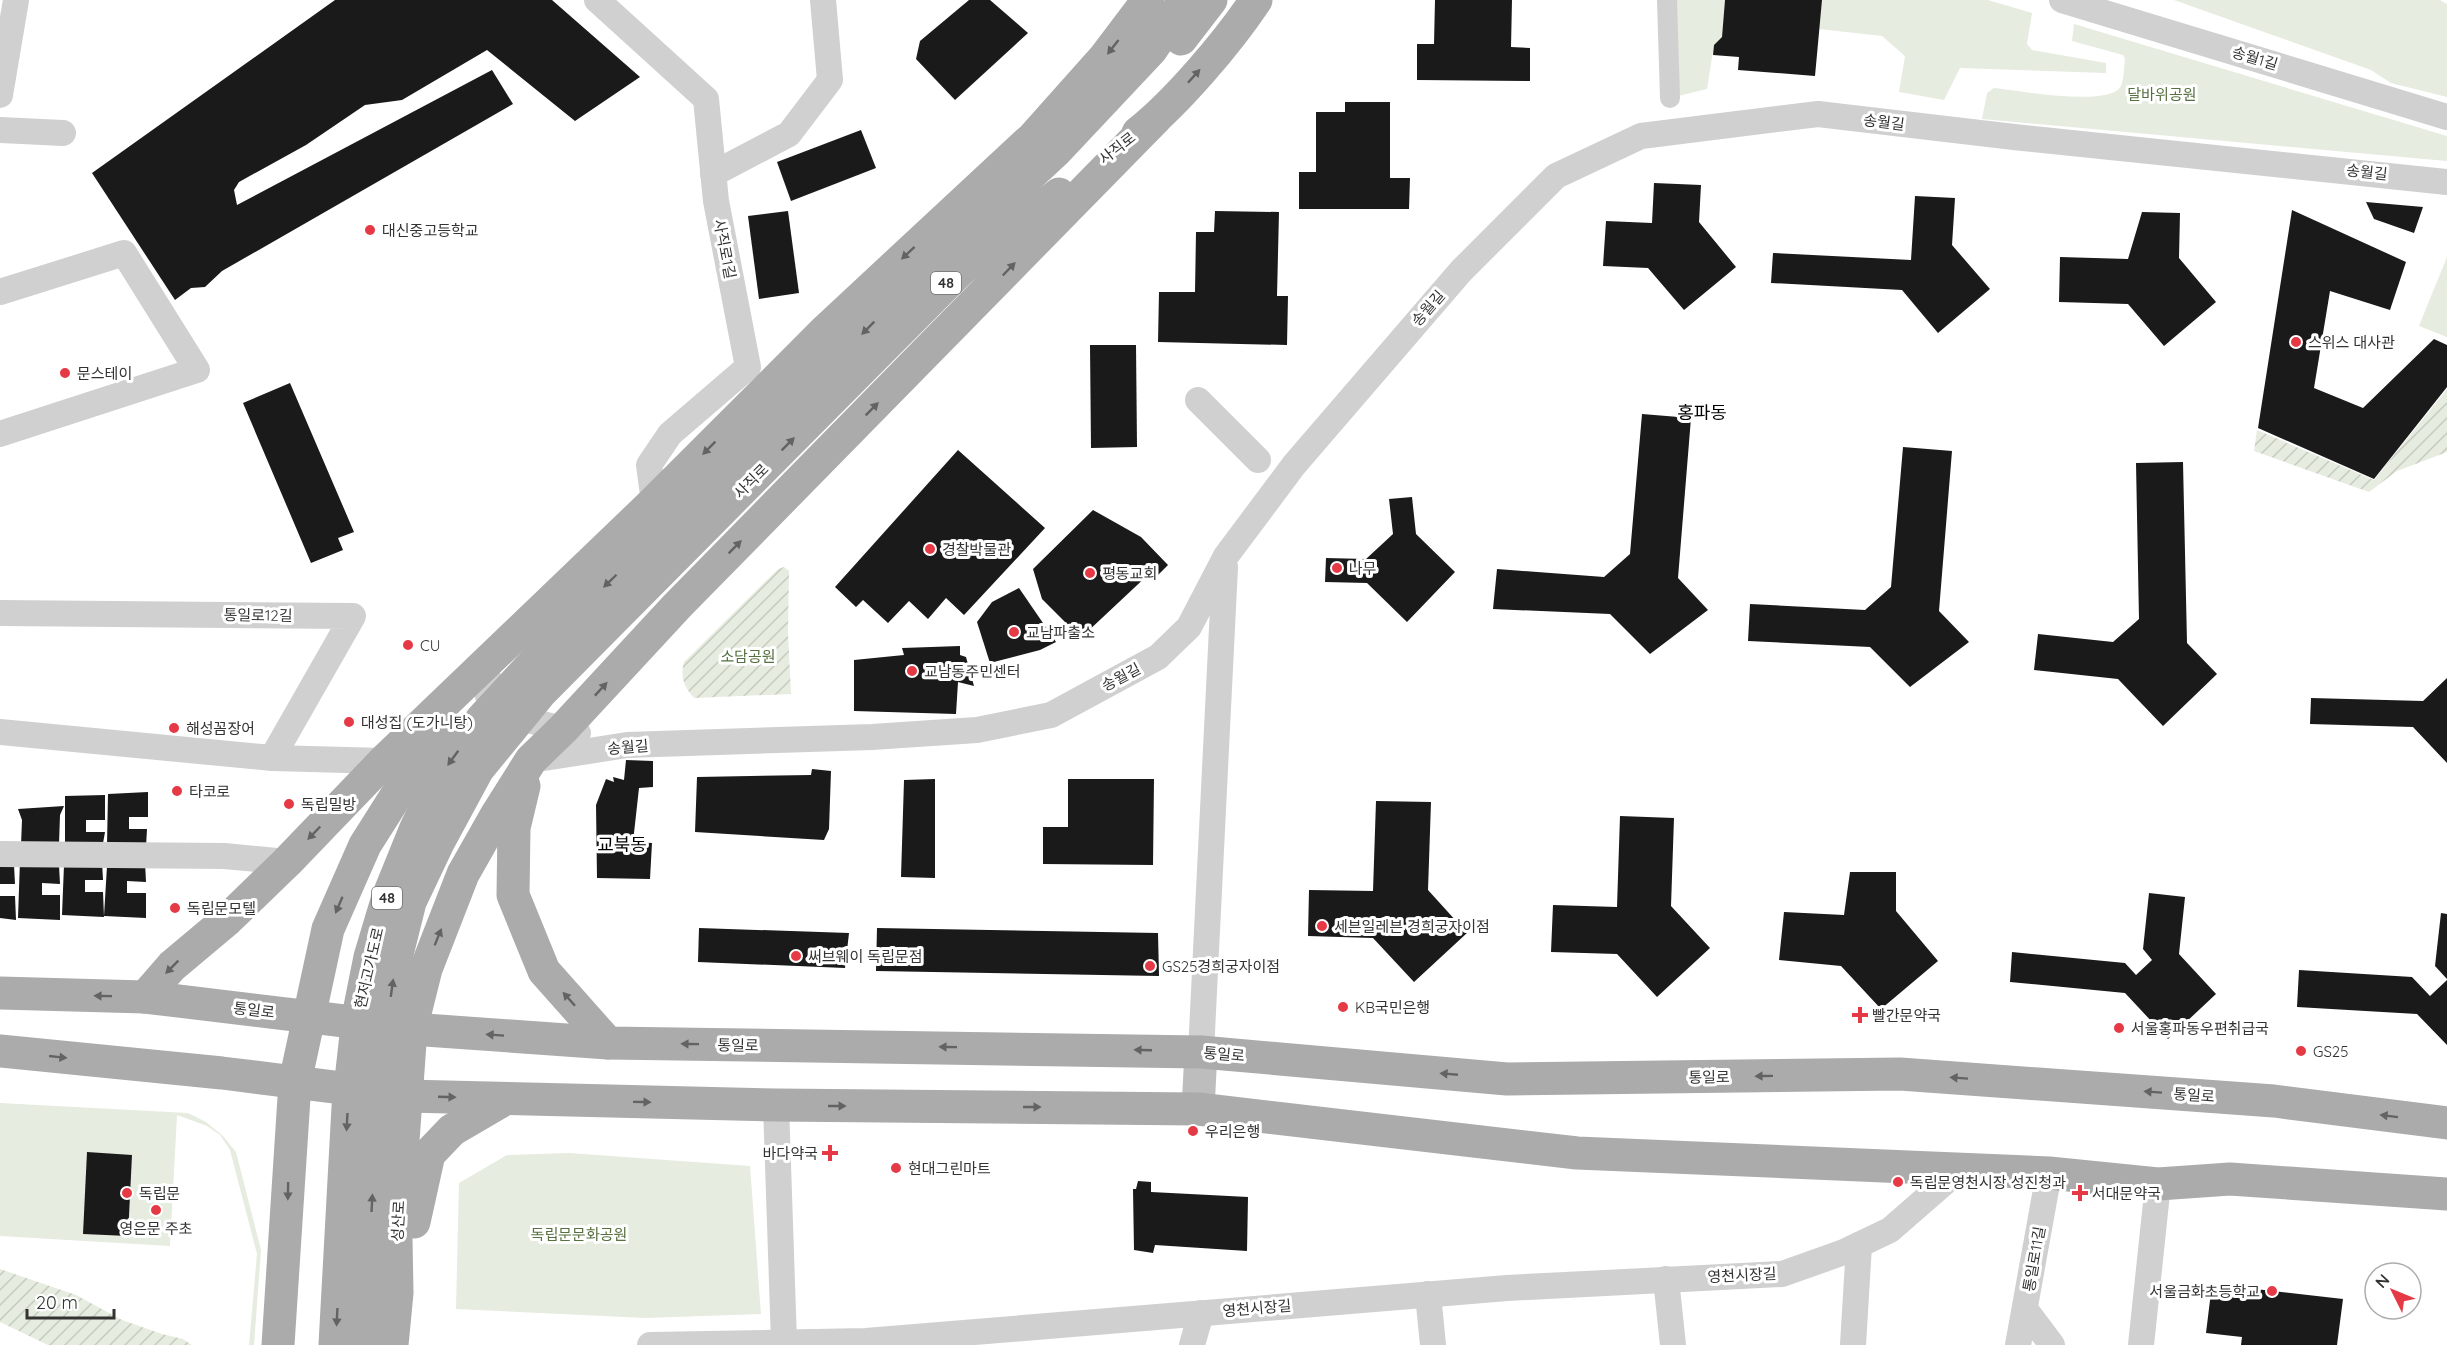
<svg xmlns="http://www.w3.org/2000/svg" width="2447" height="1345" font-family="Quicksand,'Noto Sans KR',sans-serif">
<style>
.green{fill:#e6ecdf}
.garden{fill:url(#garden-furrows)}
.building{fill:#1a1a1a}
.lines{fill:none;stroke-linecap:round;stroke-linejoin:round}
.pedestrian{stroke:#d0d0d0;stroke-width:20}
.minor{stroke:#d0d0d0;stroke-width:26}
.secondary{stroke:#bdbdbd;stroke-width:33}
.primary{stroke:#ababab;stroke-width:33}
.oneway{fill:#636363}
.poi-dot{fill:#e63946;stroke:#fff;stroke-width:2}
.labels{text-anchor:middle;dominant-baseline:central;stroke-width:6;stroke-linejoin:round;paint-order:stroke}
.shield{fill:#fff;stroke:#707070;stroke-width:1.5}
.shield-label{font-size:14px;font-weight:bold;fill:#333}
.street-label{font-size:15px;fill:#333;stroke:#fff}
.park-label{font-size:15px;fill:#56703f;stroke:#fff}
.poi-label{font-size:15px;fill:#333;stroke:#fff;text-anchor:start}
.quarter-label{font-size:18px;fill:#000;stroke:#fff}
</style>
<defs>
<pattern id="garden-furrows" width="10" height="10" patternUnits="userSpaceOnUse" patternTransform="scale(1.5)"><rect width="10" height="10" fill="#e6ecdf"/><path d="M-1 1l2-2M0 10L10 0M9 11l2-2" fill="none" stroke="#c6cbc0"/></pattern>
</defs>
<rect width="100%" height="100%" fill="#fff"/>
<g class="green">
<polygon points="1667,0 1725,0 1722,37 1714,45 1707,89 1670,98"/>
<polygon points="1822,0 1988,0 2032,13 2027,44 2032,50 2106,63 2106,73 1960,68 1944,100 1899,92 1905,56 1882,36 1819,29"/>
<polygon points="2174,0 2440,0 2447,4 2447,97 2391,83 2371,70"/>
<path d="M 2074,24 L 2447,136 L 2447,161 L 1982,119 L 1987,93 L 1994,88 C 2016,90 2110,108 2121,86 C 2124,79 2124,67 2125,59 L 2123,55 L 2072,41 Z"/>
<polygon points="2447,257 2447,337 2419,326"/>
<polygon points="0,1103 188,1113 206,1122 223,1136 236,1152 261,1250 254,1345 249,1345 257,1254 230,1150 220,1135 207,1126 177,1115 170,1246 0,1236"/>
<polygon points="569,1153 750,1166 761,1314 645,1318 456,1309 459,1183 507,1155"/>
</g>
<g class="garden">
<polygon points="2447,389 2447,452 2397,471 2369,492 2254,451 2257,430 2374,480"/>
<path d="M 784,567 L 789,571 L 788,634 L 791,694 L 694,698 C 684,686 680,678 684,662 L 778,569 Z"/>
<polygon points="0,1269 76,1295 122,1320 162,1334 183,1339 192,1345 48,1345 0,1322"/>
</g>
<g class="building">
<polygon points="335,0 552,0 640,77 575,121 487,50 402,100 365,105 306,145 239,182 234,190 237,205 492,70 513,104 222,271 205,287 191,288 175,300 92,173"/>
<polygon points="969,0 990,0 1028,33 955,100 916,59 920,41"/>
<polygon points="1435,0 1512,0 1511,47 1530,48 1530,81 1417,80 1417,44 1434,44"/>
<polygon points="1725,0 1822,0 1815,76 1738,70 1739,57 1713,55 1714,45 1722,37"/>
<polygon points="1345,102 1390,102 1390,178 1410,178 1409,209 1299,209 1299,172 1316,172 1316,112 1345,112"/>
<polygon points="861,130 876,168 791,201 777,162"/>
<polygon points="1654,183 1701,185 1699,222 1736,267 1684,310 1648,268 1603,266 1606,221 1652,223"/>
<polygon points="1915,196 1955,198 1952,245 1990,289 1938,333 1902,290 1771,283 1773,253 1911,260"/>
<polygon points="2366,202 2423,207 2414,233 2374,219"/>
<polygon points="2292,210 2406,262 2390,310 2330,291 2314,388 2363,408 2434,339 2447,345 2447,387 2374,479 2258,428"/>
<polygon points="788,211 799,293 759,299 748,216"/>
<polygon points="1215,211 1279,212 1277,296 1288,296 1287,345 1158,342 1159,292 1195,292 1196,232 1214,232"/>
<polygon points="2142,212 2180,213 2179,258 2216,302 2164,346 2128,304 2059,302 2060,257 2128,259"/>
<polygon points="1090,345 1136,345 1137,447 1091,448"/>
<polygon points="290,383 354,532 338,538 343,550 311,563 243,403"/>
<polygon points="1642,414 1691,418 1678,578 1708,610 1650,654 1610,614 1493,609 1497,569 1604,577 1630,554"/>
<polygon points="1903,447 1952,451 1939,611 1969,642 1910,687 1870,647 1748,641 1750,604 1865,610 1891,587"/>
<polygon points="958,450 1045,528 964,615 946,598 928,619 909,601 888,623 863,600 856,607 835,587"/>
<polygon points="2183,462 2187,643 2217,674 2163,726 2118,679 2034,670 2038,634 2113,642 2139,619 2136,463"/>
<polygon points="1412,497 1416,534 1455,572 1407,622 1367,583 1325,582 1326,558 1366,559 1393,534 1389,499"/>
<polygon points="1093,510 1141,537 1168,565 1155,578 1150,573 1086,633 1079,636 1042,599 1033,569"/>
<polygon points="1019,588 1056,642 1040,650 990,663 977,622 992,602"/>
<polygon points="960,646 960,655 966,657 974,686 958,682 956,714 854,711 854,660 904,655 902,648"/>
<polygon points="2447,678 2447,763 2413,727 2310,724 2311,698 2423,701"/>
<polygon points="626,760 653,761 653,787 639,788 633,842 652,843 650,879 597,878 596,805 606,779 614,782 613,777 624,780"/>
<polygon points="812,769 831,771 829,829 824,840 695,832 697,777 811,775"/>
<polygon points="935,779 935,878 901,877 904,780"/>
<polygon points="1068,779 1154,779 1153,865 1043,864 1043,827 1068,827"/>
<polygon points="148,792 148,817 129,817 129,829 147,829 146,847 107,845 108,794"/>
<polygon points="105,795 105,820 86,820 86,832 105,832 102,849 65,848 65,796"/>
<polygon points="1376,801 1431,802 1428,890 1467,933 1414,982 1373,938 1308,936 1309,890 1373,891"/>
<polygon points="64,806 60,815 59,844 21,845 22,820 18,809"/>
<polygon points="1620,816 1674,818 1671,906 1710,948 1657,997 1617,954 1551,952 1553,905 1617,907"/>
<polygon points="20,860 59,865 60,884 42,883 42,895 60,895 60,920 18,918"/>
<polygon points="0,861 14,865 15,884 0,884"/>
<polygon points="102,861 103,880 85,880 85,892 103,892 104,917 62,915 64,865"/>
<polygon points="145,862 146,882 127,881 127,893 146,893 146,918 104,916 107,866"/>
<polygon points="1850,872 1896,872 1896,911 1938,961 1881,1009 1841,966 1779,960 1784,912 1844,915"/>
<polygon points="2149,893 2185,897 2179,954 2216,994 2168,1039 2125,993 2010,982 2012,952 2125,963 2136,975 2152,960 2143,949"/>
<polygon points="0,896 15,896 16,920 0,918"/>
<polygon points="2441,913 2447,914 2447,979 2435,966"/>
<polygon points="699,928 849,933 845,968 698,962"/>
<polygon points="877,928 1158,933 1159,976 876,971"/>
<polygon points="2299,970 2412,977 2430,996 2447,980 2447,1045 2417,1014 2297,1007"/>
<polygon points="87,1152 132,1155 128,1236 83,1234"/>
<polygon points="1138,1181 1151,1182 1151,1192 1248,1197 1247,1251 1155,1245 1153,1253 1134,1250 1133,1189 1136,1189"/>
<polygon points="2212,1284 2343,1299 2337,1345 2241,1345 2242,1337 2206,1333"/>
</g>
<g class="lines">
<polyline class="pedestrian" points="1667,0 1670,98"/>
<g class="minor">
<polyline points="597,0 706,99 716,201 748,367 670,434 649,465 654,502"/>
<polyline points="2062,0 2447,117"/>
<polyline points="0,95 16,0"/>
<polyline points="0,130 63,133"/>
<polyline points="713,174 789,134 830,80 823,0"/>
<polyline points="0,292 124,253 197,370 0,434"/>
<polyline points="1198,400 1258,460"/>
<polyline points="0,613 353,616 272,758"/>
<polyline points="490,681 488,696 512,716 578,733"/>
<polyline points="0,732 272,758 384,761"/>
<polyline points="531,760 627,745 872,737 977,730 1051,715 1158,657 1189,627 1226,556 1294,465 1461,271 1556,176 1641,136 1818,114 2014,137 2447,182"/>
<polyline points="0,854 224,856 287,862"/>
<polyline points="1201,1052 1225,567"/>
<polyline points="776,1105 784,1342"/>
<polyline points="1666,1279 1673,1345"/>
<polyline points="1428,1294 1433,1345"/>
<polyline points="2025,1309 2052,1345"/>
<polyline points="650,1345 866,1341 1507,1288 1782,1274 1844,1252 1890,1230 1960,1169"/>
<polyline points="1192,1345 1201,1313"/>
<polyline points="1853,1345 1859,1245"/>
<polyline points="2018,1345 2049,1173"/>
<polyline points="2141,1345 2158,1184"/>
</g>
<polyline class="secondary" points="1198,1109 1201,1052"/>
<g class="primary">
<polyline points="1181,39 1211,0"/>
<path d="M 1138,133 C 1177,102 1228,42 1256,0"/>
<polyline points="1014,159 1105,57 1148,0"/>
<polyline points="956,273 1059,194"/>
<polyline points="524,786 514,828 513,895 544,971 608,1043"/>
<polyline points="0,993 145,997 411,1029 608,1043 1201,1052 1507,1079 1900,1074 2274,1101 2447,1123"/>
<polyline points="145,997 172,966 228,919 287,862 384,761 654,502 827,329 1028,142"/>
<polyline points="0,1051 222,1073 406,1096 776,1105 1198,1109 1577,1153 2049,1173 2158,1184 2230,1179 2447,1194"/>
<polyline points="414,1222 429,1154 452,1130 505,1099"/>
<polyline points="278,1345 295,1082 328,929 365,845 439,728"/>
<polyline points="335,1345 348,1107 358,1017 370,957 388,897 416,828 446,767 481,720 602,589 915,282 1056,151 1151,50 1185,0"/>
<polyline points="363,1345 382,1059 397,954 410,902 438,843 478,769 541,692 965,265"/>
<polyline points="392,1345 397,1293 396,1238 411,1029 426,969 463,874 497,814 531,760 563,729 677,606 1155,119"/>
</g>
</g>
<defs><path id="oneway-solid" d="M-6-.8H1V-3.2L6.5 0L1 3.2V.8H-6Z" transform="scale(1.5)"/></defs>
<g class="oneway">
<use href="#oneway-solid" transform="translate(1113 47) rotate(128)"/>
<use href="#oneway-solid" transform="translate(1194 76) rotate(-48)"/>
<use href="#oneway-solid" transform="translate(908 253) rotate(137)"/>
<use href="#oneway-solid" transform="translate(1009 269) rotate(-46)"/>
<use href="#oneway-solid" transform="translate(868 328) rotate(135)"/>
<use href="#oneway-solid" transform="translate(872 409) rotate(-45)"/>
<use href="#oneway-solid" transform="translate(788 444) rotate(-45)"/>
<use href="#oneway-solid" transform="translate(709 448) rotate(135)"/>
<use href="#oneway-solid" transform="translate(735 547) rotate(-45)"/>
<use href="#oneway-solid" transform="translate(610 581) rotate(136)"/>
<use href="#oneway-solid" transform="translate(601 689) rotate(-47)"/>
<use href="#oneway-solid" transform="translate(453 758) rotate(126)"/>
<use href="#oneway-solid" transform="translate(314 833) rotate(134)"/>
<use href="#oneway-solid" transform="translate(339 905) rotate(113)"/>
<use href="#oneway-solid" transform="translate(438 937) rotate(-68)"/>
<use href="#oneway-solid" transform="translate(172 967) rotate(135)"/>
<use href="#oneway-solid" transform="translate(392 988) rotate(-82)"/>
<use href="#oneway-solid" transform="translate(103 996) rotate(-179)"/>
<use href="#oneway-solid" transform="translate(569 999) rotate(-132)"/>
<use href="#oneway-solid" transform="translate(495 1035) rotate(-176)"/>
<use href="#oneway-solid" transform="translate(690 1044) rotate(-179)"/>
<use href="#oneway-solid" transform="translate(948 1047) rotate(-179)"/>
<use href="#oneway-solid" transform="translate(1143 1050) rotate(-178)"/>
<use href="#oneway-solid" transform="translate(58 1057) rotate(6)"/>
<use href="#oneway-solid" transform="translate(1449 1074) rotate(-175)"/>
<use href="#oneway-solid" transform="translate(1764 1076) rotate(179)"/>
<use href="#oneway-solid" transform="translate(1959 1078) rotate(-176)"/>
<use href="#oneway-solid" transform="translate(2153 1092) rotate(-176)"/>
<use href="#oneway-solid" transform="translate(447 1097) rotate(2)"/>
<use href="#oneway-solid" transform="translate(642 1102) rotate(1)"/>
<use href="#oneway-solid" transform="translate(837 1106)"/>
<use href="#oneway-solid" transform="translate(1032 1107)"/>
<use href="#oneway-solid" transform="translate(2389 1116) rotate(-173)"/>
<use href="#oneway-solid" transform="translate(347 1122) rotate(93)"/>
<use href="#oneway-solid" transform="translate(288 1191) rotate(91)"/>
<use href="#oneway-solid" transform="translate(372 1203) rotate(-87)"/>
<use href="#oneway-solid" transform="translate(337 1317) rotate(93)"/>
</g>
<g class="poi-dot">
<circle cx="370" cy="230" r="6"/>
<circle cx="2296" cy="342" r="6"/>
<circle cx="65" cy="373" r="6"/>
<circle cx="930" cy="549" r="6"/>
<circle cx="1337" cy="568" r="6"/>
<circle cx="1090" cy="573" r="6"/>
<circle cx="1014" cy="632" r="6"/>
<circle cx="408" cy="645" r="6"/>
<circle cx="912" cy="671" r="6"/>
<circle cx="349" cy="722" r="6"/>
<circle cx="174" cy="728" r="6"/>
<circle cx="177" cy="791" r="6"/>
<circle cx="289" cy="804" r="6"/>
<circle cx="175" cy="908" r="6"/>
<circle cx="1322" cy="926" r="6"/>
<circle cx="796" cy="956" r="6"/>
<circle cx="1150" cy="966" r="6"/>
<circle cx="1343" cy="1007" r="6"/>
<path d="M1857 1006h6v6h6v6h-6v6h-6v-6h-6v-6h6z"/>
<circle cx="2119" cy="1028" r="6"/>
<circle cx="2301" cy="1051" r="6"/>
<circle cx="1193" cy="1131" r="6"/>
<path d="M827 1144h6v6h6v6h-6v6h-6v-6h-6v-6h6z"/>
<circle cx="896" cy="1168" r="6"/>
<circle cx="1898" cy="1182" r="6"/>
<circle cx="127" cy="1193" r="6"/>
<path d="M2077 1184h6v6h6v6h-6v6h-6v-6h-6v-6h6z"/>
<circle cx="156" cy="1210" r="6"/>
<circle cx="2272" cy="1291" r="6"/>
</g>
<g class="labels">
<g class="shield">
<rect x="931" y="272" width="30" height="22" rx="4.5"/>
<rect x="372" y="887" width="30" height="22" rx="4.5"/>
</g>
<g class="shield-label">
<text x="946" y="283">48</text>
<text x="387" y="898">48</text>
</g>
<g class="street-label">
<text transform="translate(2255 58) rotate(17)">송월1길</text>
<text transform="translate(1884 122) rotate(7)">송월길</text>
<text transform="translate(1117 148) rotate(-38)">사직로</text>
<text transform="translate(2367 172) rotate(6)">송월길</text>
<text transform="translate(725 249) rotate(79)">사직로1길</text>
<text transform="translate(1428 308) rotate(-49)">송월길</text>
<text transform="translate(751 481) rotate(-45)">사직로</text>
<text transform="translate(258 615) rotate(1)">통일로12길</text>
<text transform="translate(1121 677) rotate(-28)">송월길</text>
<text transform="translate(628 747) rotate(-5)">송월길</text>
<text transform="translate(369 968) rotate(-77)">현저고가도로</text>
<text transform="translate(254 1010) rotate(7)">통일로</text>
<text transform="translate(738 1045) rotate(1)">통일로</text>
<text transform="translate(1224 1054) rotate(5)">통일로</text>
<text transform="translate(1709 1077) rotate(-1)">통일로</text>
<text transform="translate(2194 1095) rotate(4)">통일로</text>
<text transform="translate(398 1221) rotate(-87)">성산로</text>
<text transform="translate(2034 1259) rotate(-80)">통일로11길</text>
<text transform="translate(1742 1275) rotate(-3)">영천시장길</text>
<text transform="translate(1257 1308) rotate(-5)">영천시장길</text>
</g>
<g class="park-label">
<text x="2162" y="94">달바위공원</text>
<text x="748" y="656">소담공원</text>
<text x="579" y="1234">독립문문화공원</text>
</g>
<g class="poi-label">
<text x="382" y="230">대신중고등학교</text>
<text x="2308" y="342">스위스 대사관</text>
<text x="77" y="373">문스테이</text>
<text x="942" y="549">경찰박물관</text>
<text x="1349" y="568">나무</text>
<text x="1102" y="573">평동교회</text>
<text x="1026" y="632">교남파출소</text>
<text x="420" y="645">CU</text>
<text x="924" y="671">교남동주민센터</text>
<text x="361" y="722">대성집 (도가니탕)</text>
<text x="186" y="728">해성꼼장어</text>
<text x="189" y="791">타코로</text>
<text x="301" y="804">독립밀방</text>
<text x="187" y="908">독립문모텔</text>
<text x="1334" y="926">세븐일레븐 경희궁자이점</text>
<text x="808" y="956">써브웨이 독립문점</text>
<text x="1162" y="966">GS25경희궁자이점</text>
<text x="1355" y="1007">KB국민은행</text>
<text x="1872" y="1015">빨간문약국</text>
<text x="2131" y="1028">서울홍파동우편취급국</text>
<text x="2313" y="1051">GS25</text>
<text x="1205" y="1131">우리은행</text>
<text x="818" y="1153" text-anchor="end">바다약국</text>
<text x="908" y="1168">현대그린마트</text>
<text x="1910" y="1182">독립문영천시장 성진청과</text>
<text x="139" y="1193">독립문</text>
<text x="2092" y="1193">서대문약국</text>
<text x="156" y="1228" text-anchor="middle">영은문 주초</text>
<text x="2260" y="1291" text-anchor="end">서울금화초등학교</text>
</g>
<g class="quarter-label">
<text x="1702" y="412">홍파동</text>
<text x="622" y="844">교북동</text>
</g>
</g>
<g transform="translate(2393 1291) rotate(313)"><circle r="28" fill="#ffffff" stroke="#adadad" stroke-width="1.5"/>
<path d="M0-4.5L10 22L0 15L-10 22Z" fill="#e63946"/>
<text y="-9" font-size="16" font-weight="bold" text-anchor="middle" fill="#333333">N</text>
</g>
<path d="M27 1309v9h87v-9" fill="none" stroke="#333333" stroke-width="3"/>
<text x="36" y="1309" font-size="18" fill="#333333" stroke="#ffffff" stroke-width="4.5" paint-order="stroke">20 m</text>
</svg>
